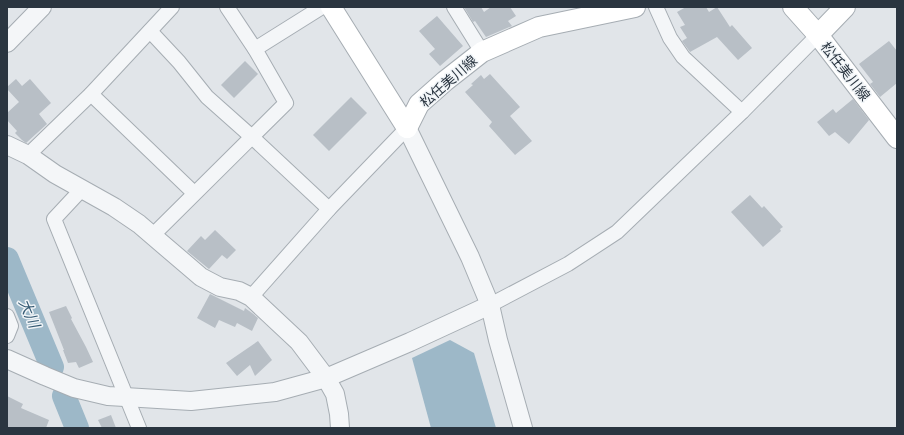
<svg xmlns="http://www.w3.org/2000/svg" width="904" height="435" font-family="'Open Sans','Noto Sans JP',sans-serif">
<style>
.water{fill:#9db8c8}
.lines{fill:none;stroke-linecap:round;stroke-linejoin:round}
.river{stroke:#9db8c8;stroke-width:24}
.building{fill:#b8bfc6}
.minor-casing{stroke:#a6adb3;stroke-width:16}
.tertiary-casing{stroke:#a6adb3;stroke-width:20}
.secondary-casing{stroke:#a6adb3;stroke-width:22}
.minor{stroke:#f4f6f8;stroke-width:14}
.tertiary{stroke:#f4f6f8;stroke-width:18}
.secondary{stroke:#fff;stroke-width:20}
.labels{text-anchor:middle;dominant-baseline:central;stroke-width:3;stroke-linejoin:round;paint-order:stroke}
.street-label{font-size:14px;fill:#2a3540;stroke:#f0f4f7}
.water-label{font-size:15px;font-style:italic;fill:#355a73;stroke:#f0f4f7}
</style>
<rect width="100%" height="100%" fill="#e1e5e9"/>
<polygon class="water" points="450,340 474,353 496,428 431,428 412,358"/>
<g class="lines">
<g class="river">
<polyline points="7,259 52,367"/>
<polyline points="64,396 77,428"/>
</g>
</g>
<g class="building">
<polygon points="464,7 481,7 484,12 491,7 510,7 516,16 508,21 512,26 486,37 475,21 473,22"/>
<polygon points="686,7 706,7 709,12 717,7 730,27 732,25 752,48 738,60 717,37 690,52 682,41 687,38 680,27 685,25 677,12"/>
<polygon points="437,16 463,46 440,66 429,54 435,49 419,31"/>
<polygon points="889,41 897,51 897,83 880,97 870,84 873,82 859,64"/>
<polygon points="245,61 258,74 234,98 221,85"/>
<polygon points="490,74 520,107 510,116 532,141 515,155 489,126 492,122 465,92 473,85 471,84 481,75 484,79"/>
<polygon points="16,79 22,86 30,79 51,103 39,114 47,124 26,143 22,140 15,133 17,131 7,120 7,113 19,102 7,89 7,87"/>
<polygon points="351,97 367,113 329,151 313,135"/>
<polygon points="853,99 869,120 849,144 835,132 829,136 817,122 833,109 836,113"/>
<polygon points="750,195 762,208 764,206 783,227 780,229 781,231 763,247 731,212"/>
<polygon points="215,230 236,250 227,259 222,255 209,269 187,251 201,236 205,240"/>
<polygon points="210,294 244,311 245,308 252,313 258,318 252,331 237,323 235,327 219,320 215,328 197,318"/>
<polygon points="66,306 72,318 71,319 86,347 93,362 79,368 76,362 68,363 63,350 64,350 49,312"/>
<polygon points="258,341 272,360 255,376 250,365 237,376 226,363"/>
<polygon points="7,396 23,404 21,408 49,420 46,428 7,428"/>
<polygon points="111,415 116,428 102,428 98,420"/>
</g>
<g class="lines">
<g class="minor-casing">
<g id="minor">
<polyline points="454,7 482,52"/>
<polyline points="656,7 670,38 683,57 742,112"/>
<polyline points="150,31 179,62 207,97 252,137 329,209"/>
<polyline points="255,49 322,7"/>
<polyline points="91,94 194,193"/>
<polyline points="28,155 91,94 172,7"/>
<polyline points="82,189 54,219 139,428"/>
<polyline points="153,235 286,103 255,49 227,7"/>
<polyline points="251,297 329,209 407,128"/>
<polyline points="490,305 568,264 617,232 742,112 818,35"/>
<polyline points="7,316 11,326 7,336"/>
</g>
</g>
<g class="tertiary-casing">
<g id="tertiary">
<polyline points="7,43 42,7"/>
<polyline points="407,128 470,257 490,305 498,340 523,428"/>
<polyline points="7,145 28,155 55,174 114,207 139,224 201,277 220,287 239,291 251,297 299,342 326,378 335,394 339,414 340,428"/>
<polyline points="7,359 45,376 74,388 108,396 191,401 275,392 326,378 410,342 490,305"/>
</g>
</g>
<g class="secondary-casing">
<g id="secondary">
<polyline points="331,7 407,128"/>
<polyline points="793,7 818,35 897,138"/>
<polyline points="818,35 845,7"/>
<polyline points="407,128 419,104 445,81 482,52 539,27 635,7"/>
</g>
</g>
<use href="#minor" class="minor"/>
<use href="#tertiary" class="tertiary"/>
<use href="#secondary" class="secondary"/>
</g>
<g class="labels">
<g class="street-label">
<text transform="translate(846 71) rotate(52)">松任美川線</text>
<text transform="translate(448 81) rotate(-41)">松任美川線</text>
</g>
<g class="water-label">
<text transform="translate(30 313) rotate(67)">大川</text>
</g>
</g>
<rect width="904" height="435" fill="none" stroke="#2a3540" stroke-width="16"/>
</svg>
